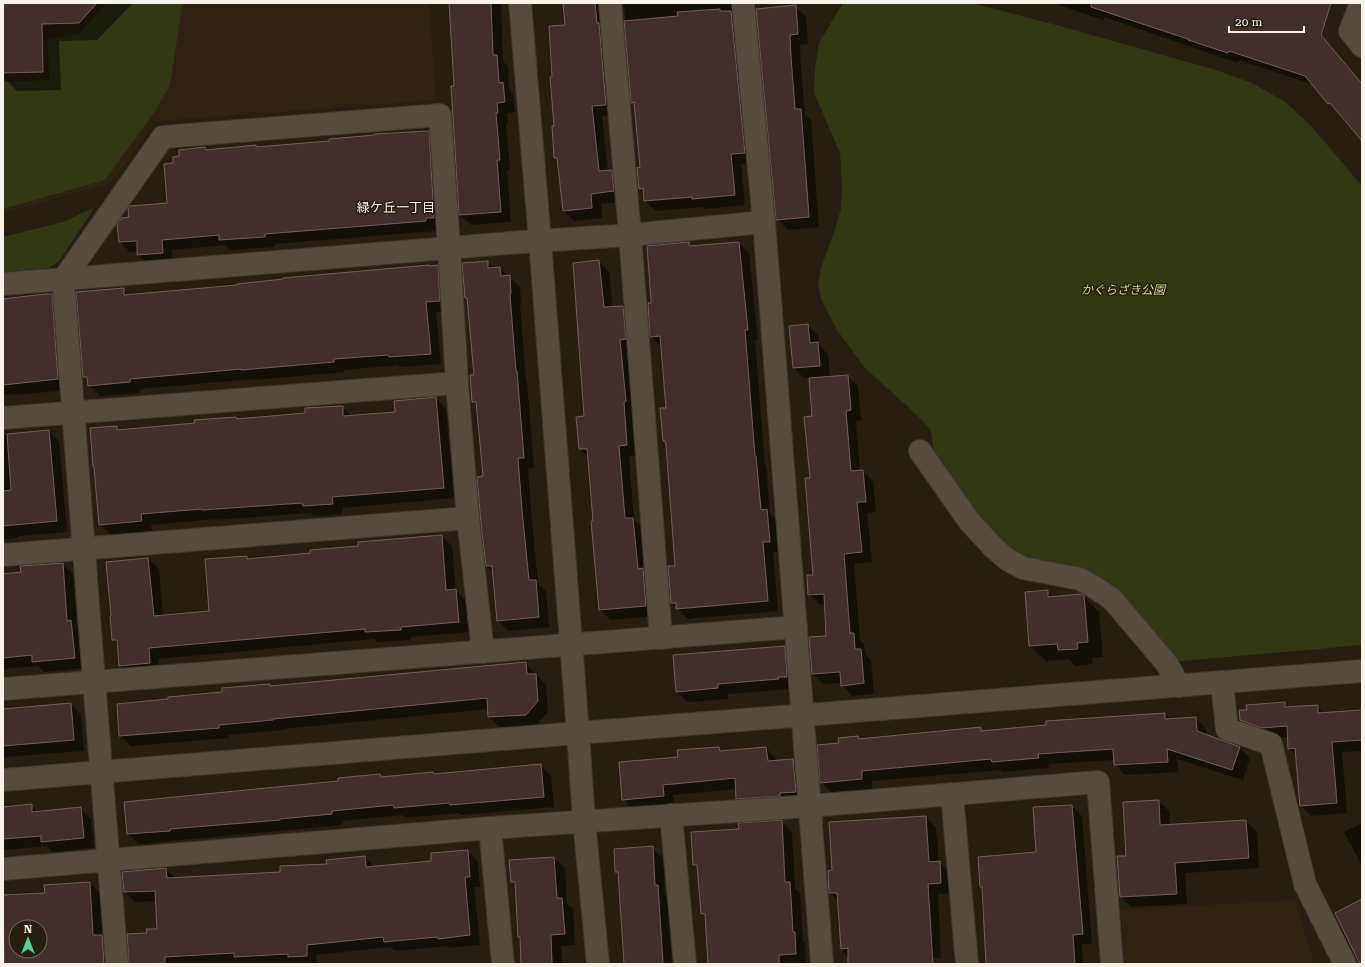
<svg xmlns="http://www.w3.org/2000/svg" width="1365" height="967" font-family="'Roboto Serif','Noto Sans JP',serif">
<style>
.built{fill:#2e2310}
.green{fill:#323812}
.shadow{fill:#0007;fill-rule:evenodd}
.building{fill:#412f2e;stroke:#725f5c;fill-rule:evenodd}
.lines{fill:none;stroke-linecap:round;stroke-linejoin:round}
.minor-casing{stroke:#3d3730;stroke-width:24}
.tertiary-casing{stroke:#3d3730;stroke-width:24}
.minor{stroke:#554c3e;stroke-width:22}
.tertiary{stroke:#554c3e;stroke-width:22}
.labels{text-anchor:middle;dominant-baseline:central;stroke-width:3;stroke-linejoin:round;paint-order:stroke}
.park-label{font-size:12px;font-style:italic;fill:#cfdd8c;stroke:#251e11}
.neighbourhood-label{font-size:13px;fill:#f8f3ea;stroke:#251e11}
</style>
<rect width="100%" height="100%" fill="#251e11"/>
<g class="built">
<polygon points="97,3 429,3 436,100 156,121 111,183 3,213 3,73 43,72 42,24 79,23"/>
<polygon points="1295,900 1314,964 1124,964 1121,910"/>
</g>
<g class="green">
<polygon points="107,3 184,3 182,7 170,86 155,111 105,180 3,209 3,82 49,80 48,40 80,33"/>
<polygon points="843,3 972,3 1060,26 1216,70 1252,83 1287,103 1313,128 1362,186 1362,645 1171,662 1134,615 1025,559 1001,542 969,509 934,456 931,430 919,417 865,368 837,330 821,299 818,286 821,267 833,235 841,209 842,186 840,153 814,93 815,68 819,43"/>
<polygon points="95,207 59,261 49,268 3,272 3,237 63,222"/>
</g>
<g class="shadow">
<polygon points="3,3 133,3 97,40 59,41 61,90 17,91 3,77"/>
<polygon points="449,3 501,3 503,61 508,66 509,90 513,94 515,112 507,113 508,123 506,124 510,170 507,170 511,222 471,225 460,215 452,87 455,87 451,12 449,10"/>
<polygon points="564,3 613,3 616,115 602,116 608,171 611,171 622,182 624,201 601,204 602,218 574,221 563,210 558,160 555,158 553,78 566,26"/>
<polygon points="624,3 731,3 732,13 741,22 755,163 741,164 745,205 704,209 702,207 656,211 645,201 645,193 640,188 641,168 636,106 632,102"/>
<polygon points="1053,3 1295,3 1362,85 1362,139 1314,85 1239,60 1238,63 1104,17 1103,20"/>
<polygon points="795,6 806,17 808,44 800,45 801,68 805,115 811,120 819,227 788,230 777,219 757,10"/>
<polygon points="428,132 439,142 444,228 436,228 436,231 275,244 275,247 230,250 225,245 172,250 173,264 149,265 138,255 138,252 130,252 120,242 130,218 168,204 175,164 180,157 205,148 207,150 255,146 257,148 331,142"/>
<polygon points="689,243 692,247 739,243 749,253 758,340 755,340 765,466 766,467 770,514 777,521 780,552 773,552 778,611 688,619 672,603 676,567 666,442 664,441 667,409 662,348 651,337 652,304"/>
<polygon points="599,261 609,272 613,308 623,307 633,317 637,455 629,456 634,520 644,529 656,616 611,620 600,610 589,458 580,449 586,417"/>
<polygon points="487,262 494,268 499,268 520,287 521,305 520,305 526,381 527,382 534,468 528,468 532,521 538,583 546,591 549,627 508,631 498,620 493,572 487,566 484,477 478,406 473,402 475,376 468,301 465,298"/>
<polygon points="437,266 448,277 450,311 436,312 441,364 400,367 398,365 344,370 344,372 253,380 252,379 140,389 140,393 100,396 89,386 89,381 84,376 123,289 130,296"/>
<polygon points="51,296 62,306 68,390 14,395 13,394 3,395 3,300"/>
<polygon points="808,325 818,335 819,345 828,354 830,377 847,376 858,386 861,420 856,421 860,471 863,471 873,481 876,512 867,513 872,562 854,564 860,640 864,644 865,654 871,660 874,694 852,696 842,685 841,683 823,684 813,674 827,637 825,604 820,605 809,594 814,576 811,479 814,417 810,378 804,378 794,368 790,327"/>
<polygon points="436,398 446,409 454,498 342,508 343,514 314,516 311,513 214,520 213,519 151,525 152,531 111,535 100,524 117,427 120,430 196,424 236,418 238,420 306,414 342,407 352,416 396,413"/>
<polygon points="48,431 59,441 67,532 18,536 18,538 3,540 3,435"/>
<polygon points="442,536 452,546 456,590 466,601 469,632 411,637 411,640 377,642 374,639 158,659 160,673 130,676 120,665 118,645 113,640 148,559 159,569 163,616 210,612 247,557 250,560 311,554"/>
<polygon points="62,564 73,574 77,627 81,632 85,668 44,672 38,666 3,669 3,574 22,573"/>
<polygon points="1047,591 1053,597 1083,596 1099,612 1103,657 1092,658 1093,664 1075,666 1069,659 1046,661 1030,646"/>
<polygon points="784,647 795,657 797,687 788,687 789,689 728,694 728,699 688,702 677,692"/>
<polygon points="525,663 546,685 548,712 536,725 500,727 489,717 489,709 283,729 283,730 229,735 229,738 131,746 120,736 118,705 169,700 269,685 271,687"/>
<polygon points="1284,703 1290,708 1317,706 1324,713 1362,711 1362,751 1342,752 1347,813 1311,816 1301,805 1296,755 1289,748 1288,737 1273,738 1251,730 1241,720 1248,711"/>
<polygon points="71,704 81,715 84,751 3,757 3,709"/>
<polygon points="1165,714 1170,720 1196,718 1206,729 1207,736 1239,747 1250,758 1243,780 1177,759 1178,772 1125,775 1115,764 1115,760 1048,764 1049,768 1003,772 1000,770 872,781 872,789 832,793 821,782 840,744 858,737 861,740 980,728 984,732"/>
<polygon points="719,748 723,751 766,748 776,759 777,761 793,760 804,771 806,802 748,809 737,798 737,789 673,795 674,806 634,810 623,799 679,758"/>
<polygon points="541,766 551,776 554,807 461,815 459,813 405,818 402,815 342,821 342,825 139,844 128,834 339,782 380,775 382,777 433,773 435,775"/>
<polygon points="1158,801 1169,811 1170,826 1246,821 1257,832 1259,868 1185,873 1187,904 1131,907 1121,897 1127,857"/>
<polygon points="31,805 38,812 81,809 91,819 94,848 53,852 47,846 3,850 3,808"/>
<polygon points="1072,806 1082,816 1092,944 1082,944 1083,964 1003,964 983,888 981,886 1037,853"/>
<polygon points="926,817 936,828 939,862 950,872 951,893 938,894 941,958 852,962 842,951 838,901 830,893 829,872 833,871"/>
<polygon points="781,822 792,832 795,888 800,893 803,941 805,943 806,964 709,964 706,918 702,914 699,869 694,865 740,830"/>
<polygon points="1362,823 1362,866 1344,832"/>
<polygon points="652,847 663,858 665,894 668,897 672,964 624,964 623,952 625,952 620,875 616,872"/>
<polygon points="468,851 478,861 480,887 474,887 480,945 448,948 447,946 395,951 390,947 316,955 317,964 130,964 148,934 158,930 157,901 135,902 125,892 166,869 176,879 281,873 365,857 375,867 432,862"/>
<polygon points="554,858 565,868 567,904 573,909 575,945 561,946 562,964 522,964 516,887 512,882"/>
<path d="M 90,883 L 101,894 L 103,937 L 112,947 L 114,964 L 3,964 L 3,896 L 46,894 ZM 16,927 L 40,927 L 40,951 L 16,951 Z"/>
</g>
<g class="building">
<polygon points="3,3 97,3 79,23 42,24 43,72 3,73"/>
<polygon points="449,3 491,3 493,55 497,55 499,83 503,82 505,102 497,103 498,113 496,113 500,160 497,160 501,212 459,215 451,86 454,86"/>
<polygon points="563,3 595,3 597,23 599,23 606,105 592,106 599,171 612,170 614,191 591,194 592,208 563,211 557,158 554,158 552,126 554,126 550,77 552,77 549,26 565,25"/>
<polygon points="1091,3 1331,3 1321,35 1362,84 1362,141 1330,103 1328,104 1305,76 1229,51 1228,53 1188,40 1188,39 1091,7"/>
<polygon points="796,5 798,34 790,35 791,57 795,109 801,109 809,217 776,220 756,9"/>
<polygon points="720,9 720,11 731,11 745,153 731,154 735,195 692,199 692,197 644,201 643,188 639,189 637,168 640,167 634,102 631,103 624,21 678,16 677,12"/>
<polygon points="429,131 434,218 426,218 426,221 265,234 265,237 219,240 219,235 162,240 163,253 137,255 137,241 119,242 117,224 122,218 129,217 128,209 130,206 167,203 164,164 173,163 173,157 179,156 179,150 205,147 206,150 256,145 256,147 329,141 329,139 375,135 375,134"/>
<polygon points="689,242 689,246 739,242 748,330 745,330 755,456 756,456 761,510 767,509 770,542 763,542 768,601 676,609 676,603 671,603 668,566 675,566 666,445 665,441 663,441 660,408 666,408 660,336 650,337 648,303 651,303 651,300 647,246"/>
<polygon points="599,260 604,307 623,306 626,339 620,340 626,401 624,402 627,445 619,446 625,518 633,518 638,569 643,568 646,606 599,610 591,521 593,521 587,449 579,449 576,417 584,416 573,263"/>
<polygon points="488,261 488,268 500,267 501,276 510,275 511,294 510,295 516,371 517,371 524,458 518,458 522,510 529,580 536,580 539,617 497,621 492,566 486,566 481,524 477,477 483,476 476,402 472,402 470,375 474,375 467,298 465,298 462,263"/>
<polygon points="429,265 429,266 438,265 440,301 426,302 431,354 389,357 388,355 334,359 334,362 241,370 241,369 130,379 130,382 88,386 87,377 83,377 76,292 124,288 124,295 237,285 237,284 283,279 283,278"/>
<polygon points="45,294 52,294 58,379 3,385 3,299"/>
<polygon points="808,324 810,343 818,342 820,366 793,368 789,326"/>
<polygon points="848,375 851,410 846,411 851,471 863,470 866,502 857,502 862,552 844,554 850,633 854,633 855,649 861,649 864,683 841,686 840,672 812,674 809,637 826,636 824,594 808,595 807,575 813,575 805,478 810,478 804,417 812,416 809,378"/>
<polygon points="436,397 444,488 332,497 333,504 303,506 302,503 202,510 202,509 141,514 142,521 99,525 94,467 93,467 90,428 117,426 117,430 195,423 194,420 236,417 237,419 305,413 305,408 343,406 343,416 395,412 394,401"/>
<polygon points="49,430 57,521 3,526 3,491 11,490 7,434"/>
<polygon points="442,535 446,590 456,589 459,622 401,627 401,630 365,632 365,629 149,648 150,663 119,666 117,640 112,640 110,616 111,616 106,562 148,558 154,616 209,611 205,559 247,556 247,559 310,553 310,550 358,546 358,542"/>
<polygon points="63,563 67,621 71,620 75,658 32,662 32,655 3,658 3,574 21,572 20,566"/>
<polygon points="1048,590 1048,597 1081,594 1084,595 1088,642 1077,643 1078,649 1058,650 1057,644 1029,646 1025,592"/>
<polygon points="785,646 787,677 778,677 779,679 718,684 718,688 676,692 673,655"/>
<polygon points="526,662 527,674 536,674 538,701 526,715 488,717 487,698 273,719 273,720 219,725 219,728 119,736 117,704 168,699 168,697 222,692 222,688 270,684 270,686"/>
<polygon points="1285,702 1285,707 1318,705 1318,713 1362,710 1362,740 1332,742 1337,803 1300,806 1295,748 1288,749 1287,726 1261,728 1240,720 1239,710 1247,710 1246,705"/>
<polygon points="71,703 74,740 3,746 3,709"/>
<polygon points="1165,713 1165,719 1196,717 1197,731 1240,747 1232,770 1167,749 1168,762 1114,765 1113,749 1038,754 1039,758 992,762 991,759 862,771 862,779 820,783 817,745 839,743 838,738 858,736 859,739 981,727 981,731 1046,725 1046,721"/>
<polygon points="719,747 720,751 766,747 768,761 793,759 796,792 780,793 780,796 736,799 735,778 663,785 664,796 622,800 619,762 678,757 677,750"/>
<polygon points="541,764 544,797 450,805 449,803 394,808 393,805 332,811 332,814 280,819 280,820 170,829 170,831 127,834 124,802 338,781 338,778 380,774 381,777 433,772 434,774"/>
<polygon points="1159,800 1160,825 1246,820 1249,858 1175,863 1177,894 1120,897 1117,856 1126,856 1123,802"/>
<polygon points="32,804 32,812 81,807 84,838 41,842 41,836 3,839 3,807"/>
<polygon points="1072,805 1083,934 1073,935 1075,964 986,964 982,887 980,887 978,857 1036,852 1033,807"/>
<polygon points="926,816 929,862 940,861 941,883 928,884 933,964 848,964 848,948 841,949 837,893 829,893 828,871 832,870 829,822"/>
<polygon points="782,820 785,882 790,882 793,932 795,932 796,954 779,955 779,964 708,964 705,914 701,914 697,865 693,865 691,832 739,829 738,823"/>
<polygon points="653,846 655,885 658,885 663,964 624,964 618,872 615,872 614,849"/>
<polygon points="468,850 470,877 465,877 470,935 438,939 437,937 384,942 383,937 307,945 307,956 288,957 288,954 234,957 234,953 165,957 165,963 129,964 127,934 147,933 146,929 157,929 155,891 124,892 122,872 166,868 167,878 280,872 280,866 327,864 326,860 365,856 366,867 431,861 431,853"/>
<polygon points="554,857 557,898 562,898 565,934 551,935 552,964 521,964 520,937 518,937 515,882 511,882 509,860"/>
<path d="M 90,882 L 93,935 L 102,935 L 104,964 L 4,964 L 3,895 L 45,893 L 44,885 ZM 16,927 L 40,927 L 40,951 L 16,951 Z"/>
<polygon points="1362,899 1362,964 1360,964 1335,913"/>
</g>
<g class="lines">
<g class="minor-casing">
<g id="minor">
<polyline points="610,3 630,235 661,638"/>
<polyline points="743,3 764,222 822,964"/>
<polyline points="1361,3 1350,31 1362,46"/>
<polyline points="3,284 522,242 630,235 764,222"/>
<polyline points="457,383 468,518 483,652"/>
<polyline points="3,418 457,383 449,248 440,115 163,137 63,280 94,681 117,964"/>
<polyline points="920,451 969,521 994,548 1008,560 1023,568 1080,579 1094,587 1112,599 1167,664 1179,686"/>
<polyline points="3,555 468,518"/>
<polyline points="1222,683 1227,729 1271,744 1305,884 1345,964"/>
<polyline points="3,689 796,627"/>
<polyline points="578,733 584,821 598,964"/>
<polyline points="952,794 967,964"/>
<polyline points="671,815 685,964"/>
<polyline points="490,828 503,964"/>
<polyline points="3,869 490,828 810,806 1098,782 1112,964"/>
</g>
</g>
<g class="tertiary-casing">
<g id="tertiary">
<polyline points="578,733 1362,671"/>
<polyline points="3,780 578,733 540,241 520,3"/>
</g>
</g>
<use href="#minor" class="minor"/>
<use href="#tertiary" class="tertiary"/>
</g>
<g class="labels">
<g class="park-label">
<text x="1123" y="290">かぐらざき公園</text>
</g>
<g class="neighbourhood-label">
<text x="396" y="207">緑ケ丘一丁目</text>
</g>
</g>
<rect width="1365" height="967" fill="none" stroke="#f8f3ea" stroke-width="8"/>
<g transform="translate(28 939)"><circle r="19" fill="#251e11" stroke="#797368"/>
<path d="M0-3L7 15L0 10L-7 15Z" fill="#50d398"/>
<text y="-6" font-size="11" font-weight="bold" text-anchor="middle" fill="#f8f3ea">N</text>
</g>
<path d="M1229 26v6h75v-6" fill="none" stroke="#f8f3ea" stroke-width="2"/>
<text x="1235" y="26" font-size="12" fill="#f8f3ea" stroke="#251e11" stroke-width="3" paint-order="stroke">20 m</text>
</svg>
